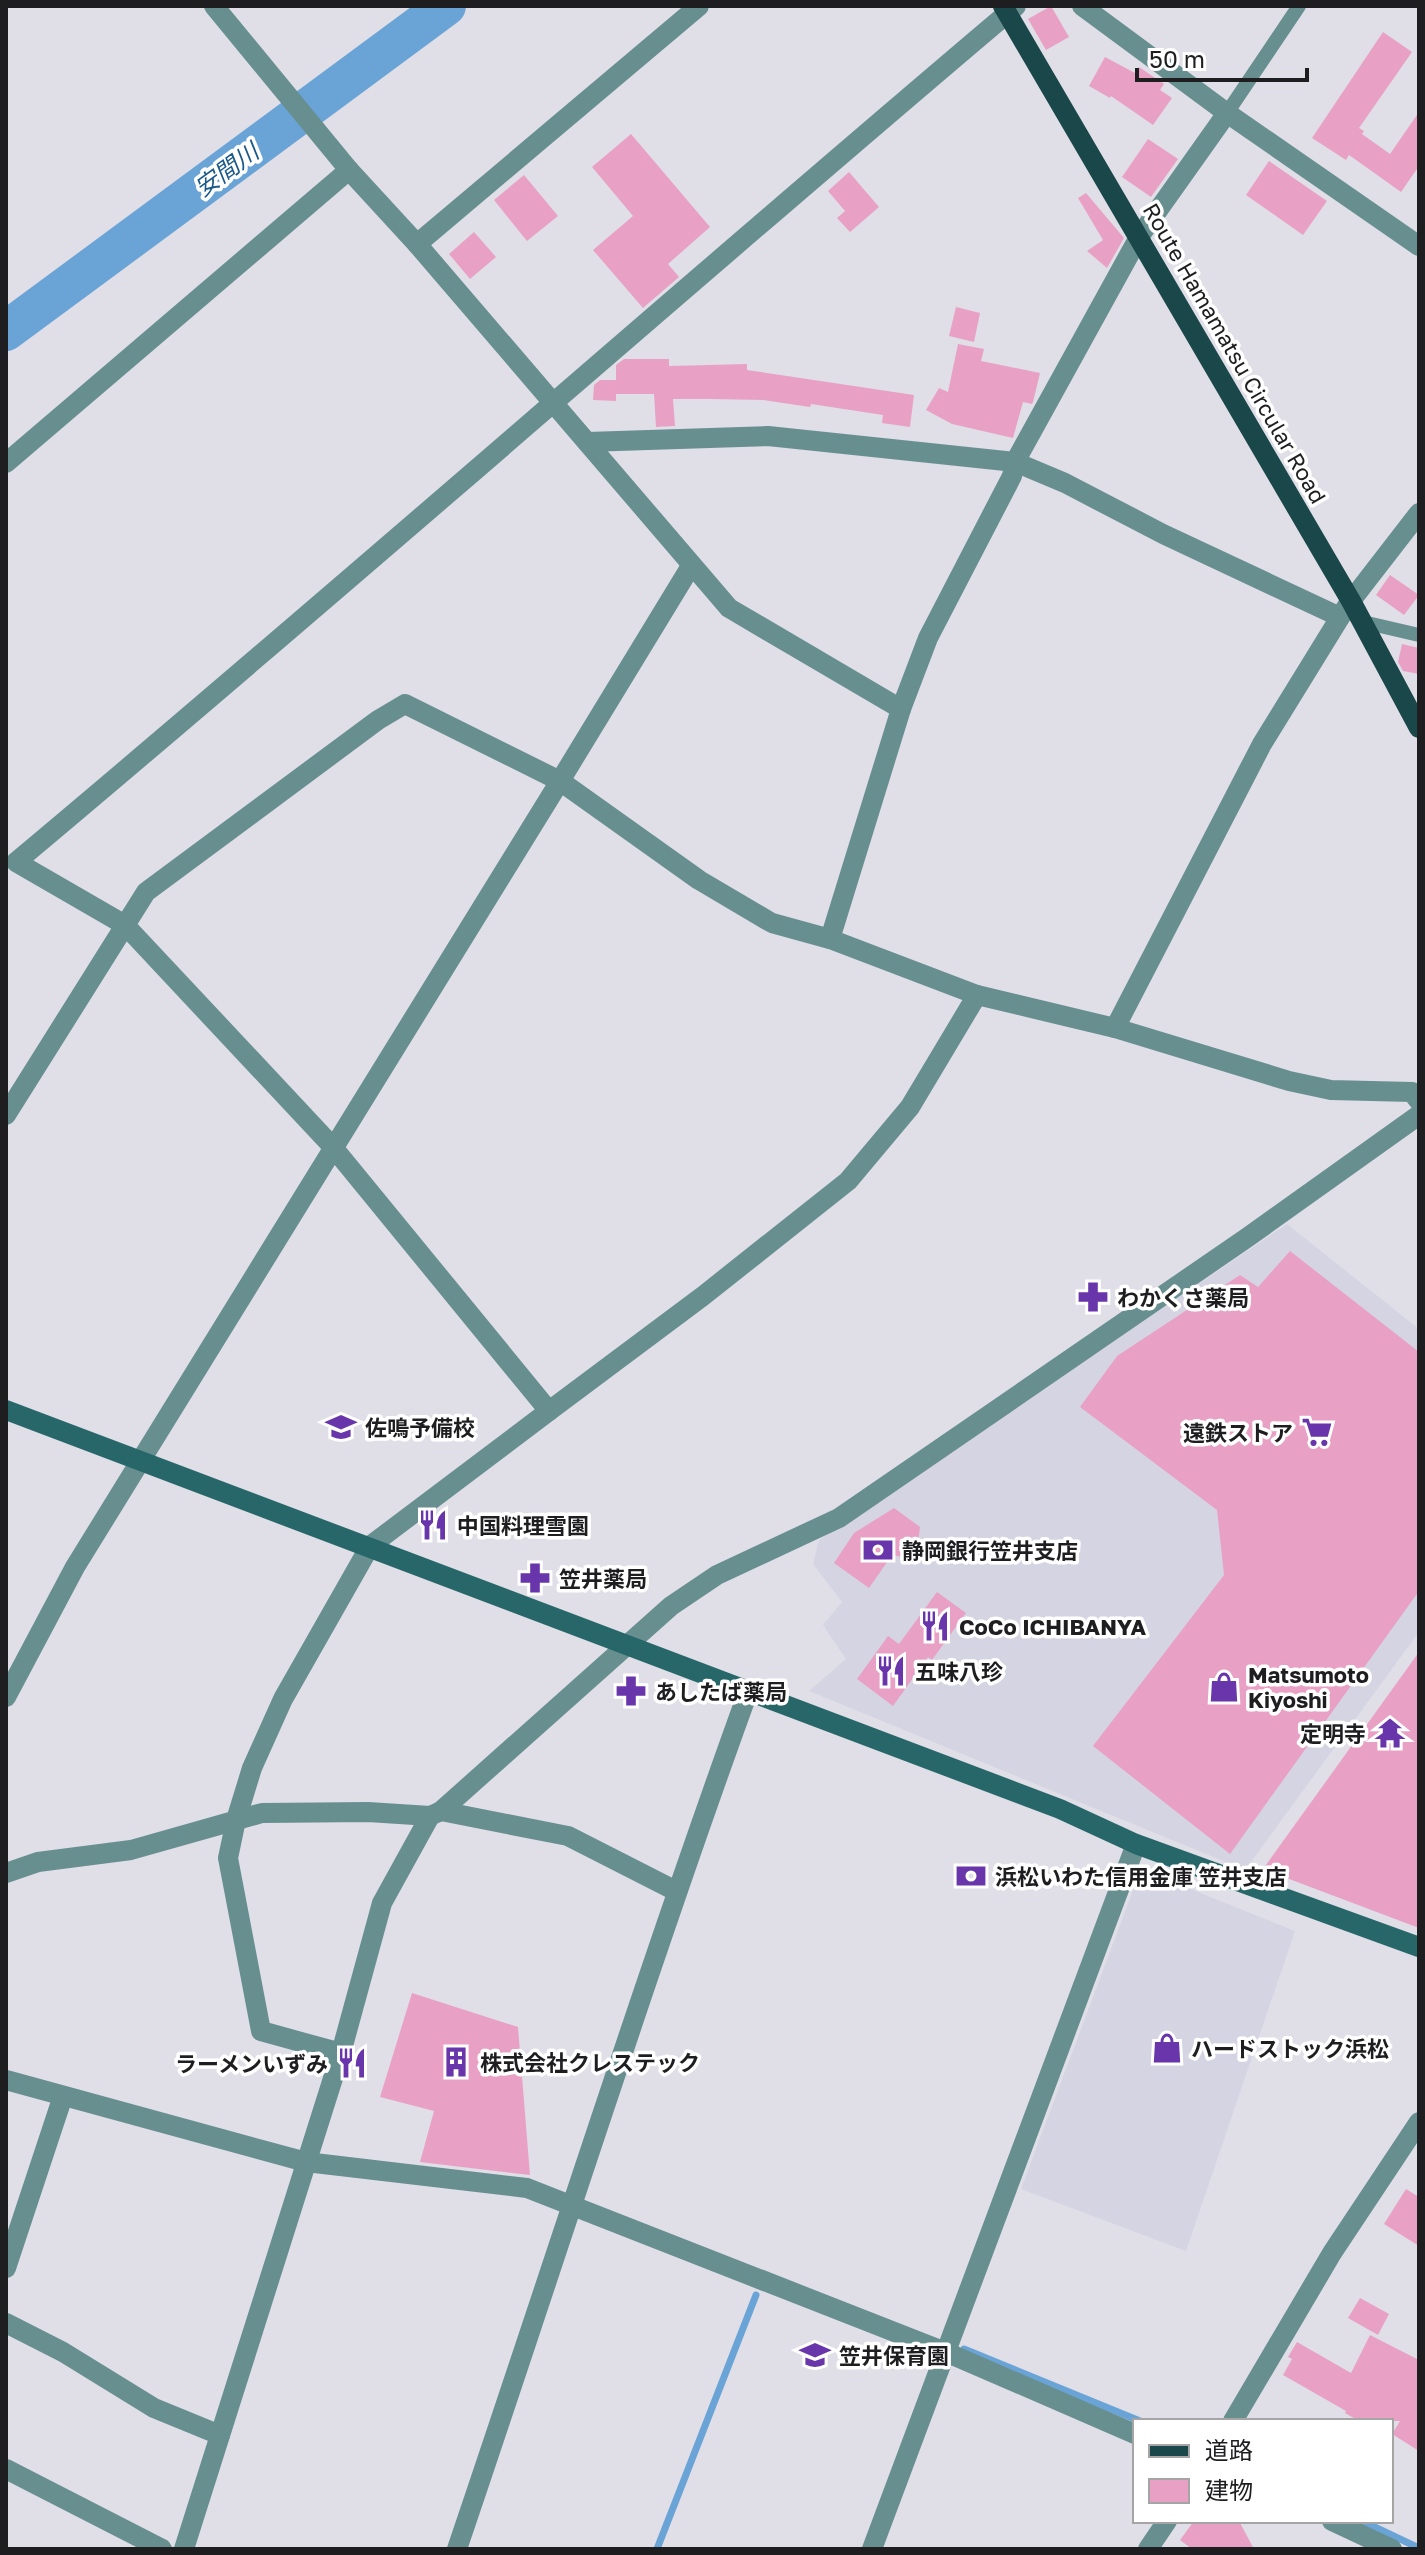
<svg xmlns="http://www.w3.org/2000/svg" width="1425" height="2555" font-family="'Golos Text','Noto Sans JP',sans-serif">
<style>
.built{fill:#d5d4e3}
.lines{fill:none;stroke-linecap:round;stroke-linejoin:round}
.stream{stroke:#6aa4d6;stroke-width:7}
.river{stroke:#6aa4d6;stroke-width:40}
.building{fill:#e8a1c5}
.lane{stroke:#688f90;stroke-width:14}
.street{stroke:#688f90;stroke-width:20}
.secondary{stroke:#27676a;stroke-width:20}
.primary{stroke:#1a4749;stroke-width:20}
.labels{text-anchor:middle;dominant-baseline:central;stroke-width:7;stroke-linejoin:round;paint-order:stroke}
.street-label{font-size:22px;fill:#1e1e21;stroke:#fff}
.poi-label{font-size:22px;font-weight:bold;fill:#1e1e21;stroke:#fff;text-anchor:start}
.water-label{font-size:24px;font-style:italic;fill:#1a5a8a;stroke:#fff}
</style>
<rect width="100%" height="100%" fill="#e0dfe7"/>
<g class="built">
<polygon points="1287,1224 1419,1329 1419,1632 1245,1870 809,1691 846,1659 823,1625 842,1602 813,1564 819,1540"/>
<polygon points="1141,1869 1295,1931 1186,2251 1021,2189"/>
</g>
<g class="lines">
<g class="stream">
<polyline points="964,2349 1140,2421"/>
<polyline points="1362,2521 1419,2548"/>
<polyline points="657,2549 756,2295"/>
</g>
<polyline class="river" points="6,331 446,6"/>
</g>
<g class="building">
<polygon points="1051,6 1069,37 1046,50 1028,19"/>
<polygon points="1383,32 1412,52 1359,128 1364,131 1362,134 1390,154 1419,112 1419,166 1401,192 1349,155 1346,160 1312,138"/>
<polygon points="1105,57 1135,73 1139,67 1164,84 1160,90 1172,98 1153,125 1111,96 1110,98 1089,86"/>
<polygon points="631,134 710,227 668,264 679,277 643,308 593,250 633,216 592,167"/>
<polygon points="1148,139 1178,159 1151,197 1122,177"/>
<polygon points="1269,161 1327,201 1303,235 1246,195"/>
<polygon points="849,172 879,207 850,232 837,218 845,211 828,191"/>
<polygon points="524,175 558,216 527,241 494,200"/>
<polygon points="1086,193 1124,238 1107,268 1087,251 1103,240 1078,198"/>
<polygon points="474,232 496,257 470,279 449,254"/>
<polygon points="956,307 980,313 974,342 949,336"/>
<polygon points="958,344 984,349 981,361 1040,373 1033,402 1032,404 1023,402 1013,438 952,424 926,410 939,388 948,392"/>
<polygon points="624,359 669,359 669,366 747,364 747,370 914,395 910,427 882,423 883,415 811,404 810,407 763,400 710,399 673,399 675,426 656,427 654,394 616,394 616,365"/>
<polygon points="600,380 616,380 616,401 593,400 594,385"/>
<polygon points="1390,575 1419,595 1404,615 1376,595"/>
<polygon points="1402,644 1419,648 1419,674 1403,671 1398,662"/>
<polygon points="1290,1251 1419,1352 1419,1591 1230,1854 1093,1746 1224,1575 1217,1510 1080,1407 1117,1356 1240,1275 1258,1287"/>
<polygon points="894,1508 920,1527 918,1543 907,1558 892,1555 869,1588 834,1563 854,1533"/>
<polygon points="937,1592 966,1613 932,1660 928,1657 893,1706 857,1679 888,1636 899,1644"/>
<polygon points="1419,1652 1419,1928 1263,1869"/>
<polygon points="412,1993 518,2027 530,2175 420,2162 434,2111 380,2097"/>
<polygon points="1406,2189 1419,2197 1419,2246 1384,2224"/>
<polygon points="1360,2298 1389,2314 1378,2335 1348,2318"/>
<polygon points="1370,2335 1419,2360 1419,2451 1392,2434 1400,2421 1359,2421 1345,2413 1346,2411 1283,2375 1292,2359 1288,2357 1297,2342 1351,2373"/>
<polygon points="1194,2521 1239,2521 1254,2549 1192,2549 1180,2540"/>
</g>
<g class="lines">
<g class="lane">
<polyline points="1227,113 1299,6"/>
<polyline points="1363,622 1419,635"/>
</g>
<g class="street">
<polyline points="214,6 349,170 417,244 729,608 901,709 928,638 1012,476 1015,462 1139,237 1227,113"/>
<polyline points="1082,6 1227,113 1419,246"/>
<polyline points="417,244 699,6"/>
<polyline points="587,442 768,436 1015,462 1065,483 1163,534 1340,617"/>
<polyline points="6,463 349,170"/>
<polyline points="691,566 560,781 699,880 772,923 830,939"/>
<polyline points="977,995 1115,1028 1289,1081 1331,1090 1412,1092 1419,1101"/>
<polyline points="1115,1028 1262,744 1347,606 1419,513"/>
<polyline points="6,1115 146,892 378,720 405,704 560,781 75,1567 6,1697"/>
<polyline points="549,1411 703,1296 848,1181 910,1107 977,995 830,939 901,709"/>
<polyline points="441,1811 568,1836 676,1891"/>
<polyline points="6,1873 38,1862 131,1850 262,1813 368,1812 430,1816"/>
<path d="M 341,2053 L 261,2031 L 228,1858 L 236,1820 L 252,1768 L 283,1699 L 370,1546 L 549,1411 L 332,1146 L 125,925 L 16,862 C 353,580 681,289 1016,6"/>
<polyline points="6,2080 306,2162 527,2188 948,2353 1135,2434"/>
<polyline points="6,2268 63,2096"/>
<polyline points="6,2323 63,2352 154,2408 220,2435"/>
<polyline points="1233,2421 1332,2253 1419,2122"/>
<polyline points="6,2469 162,2549"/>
<polyline points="1332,2521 1392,2549"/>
<polyline points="184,2549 341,2053 382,1903 430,1816 441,1811 671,1606 717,1575 839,1518 1248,1237 1419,1115"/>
<path d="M 457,2549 C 554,2264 645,1976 748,1692"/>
<polyline points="872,2549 1136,1844"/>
<polyline points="1148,2549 1167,2521"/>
</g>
<polyline class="secondary" points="6,1410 1060,1809 1136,1844 1419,1947"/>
<polyline class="primary" points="1003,6 1351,601 1419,728"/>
</g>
<defs>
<g id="pharmacy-bare" transform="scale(2.4)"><path d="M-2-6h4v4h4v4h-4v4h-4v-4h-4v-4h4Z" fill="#6935ab" stroke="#fff" stroke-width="2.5" paint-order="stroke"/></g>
<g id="school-bare" transform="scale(2.4)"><path d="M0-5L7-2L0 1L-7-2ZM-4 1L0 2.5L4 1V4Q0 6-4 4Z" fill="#6935ab" stroke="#fff" stroke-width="2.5" paint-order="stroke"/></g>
<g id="supermarket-bare" transform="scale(2.4)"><path d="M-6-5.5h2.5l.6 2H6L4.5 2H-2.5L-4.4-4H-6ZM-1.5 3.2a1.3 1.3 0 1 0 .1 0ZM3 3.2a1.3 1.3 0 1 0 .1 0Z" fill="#6935ab" stroke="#fff" stroke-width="2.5" paint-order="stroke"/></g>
<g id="restaurant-bare" transform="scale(2.4)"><path d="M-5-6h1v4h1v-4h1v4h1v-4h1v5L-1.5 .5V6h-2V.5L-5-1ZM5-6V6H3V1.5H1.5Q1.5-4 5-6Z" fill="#6935ab" stroke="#fff" stroke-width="2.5" paint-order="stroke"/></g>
<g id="bank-bare" transform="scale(2.4)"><path d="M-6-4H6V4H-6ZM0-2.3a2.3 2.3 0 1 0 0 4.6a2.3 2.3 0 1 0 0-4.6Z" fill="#6935ab" stroke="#fff" stroke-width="2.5" paint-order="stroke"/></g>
<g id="shop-bare" transform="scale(2.4)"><path d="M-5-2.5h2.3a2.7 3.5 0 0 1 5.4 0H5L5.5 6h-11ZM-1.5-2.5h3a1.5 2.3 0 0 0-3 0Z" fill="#6935ab" stroke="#fff" stroke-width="2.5" paint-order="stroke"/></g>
<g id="temple-bare" transform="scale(2.4)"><path d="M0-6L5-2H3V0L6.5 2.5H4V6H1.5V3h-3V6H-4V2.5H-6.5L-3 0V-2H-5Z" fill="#6935ab" stroke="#fff" stroke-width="2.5" paint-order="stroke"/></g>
<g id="building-bare" transform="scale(2.4)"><path d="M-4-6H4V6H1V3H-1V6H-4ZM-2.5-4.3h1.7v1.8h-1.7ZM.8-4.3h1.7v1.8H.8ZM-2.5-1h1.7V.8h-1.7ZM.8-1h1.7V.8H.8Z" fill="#6935ab" stroke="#fff" stroke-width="2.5" paint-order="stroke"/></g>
</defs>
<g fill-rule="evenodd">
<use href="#pharmacy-bare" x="1093" y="1297"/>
<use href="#school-bare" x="341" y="1427"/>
<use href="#supermarket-bare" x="1317" y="1432"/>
<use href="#restaurant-bare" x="433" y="1525"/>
<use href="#bank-bare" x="878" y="1550"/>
<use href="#pharmacy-bare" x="535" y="1578"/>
<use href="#restaurant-bare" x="935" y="1626"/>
<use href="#restaurant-bare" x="891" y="1671"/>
<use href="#shop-bare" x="1224" y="1687"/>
<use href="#pharmacy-bare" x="631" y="1691"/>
<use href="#temple-bare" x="1390" y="1733"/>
<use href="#bank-bare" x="971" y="1876"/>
<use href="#shop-bare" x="1167" y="2048"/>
<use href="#building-bare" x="456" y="2062"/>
<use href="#restaurant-bare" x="352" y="2063"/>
<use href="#school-bare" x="815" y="2355"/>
</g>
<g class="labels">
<g class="street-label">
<text transform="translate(1235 353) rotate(60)">Route Hamamatsu Circular Road</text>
</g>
<g class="poi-label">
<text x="1117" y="1297">わかくさ薬局</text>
<text x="365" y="1427">佐鳴予備校</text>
<text x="1293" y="1432" text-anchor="end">遠鉄ストア</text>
<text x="457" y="1525">中国料理雪園</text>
<text x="902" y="1550">静岡銀行笠井支店</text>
<text x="559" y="1578">笠井薬局</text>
<text x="959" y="1626">CoCo ICHIBANYA</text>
<text x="915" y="1671">五味八珍</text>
<text x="1248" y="1674">Matsumoto<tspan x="1248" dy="25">Kiyoshi</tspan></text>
<text x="655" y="1691">あしたば薬局</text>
<text x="1366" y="1733" text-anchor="end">定明寺</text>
<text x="995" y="1876">浜松いわた信用金庫 笠井支店</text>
<text x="1191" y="2048">ハードストック浜松</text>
<text x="480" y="2062">株式会社クレステック</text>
<text x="328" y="2063" text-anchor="end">ラーメンいずみ</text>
<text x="839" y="2355">笠井保育園</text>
</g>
<g class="water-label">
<text transform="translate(226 169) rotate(-36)">安間川</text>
</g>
</g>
<rect width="1425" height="2555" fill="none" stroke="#1e1e21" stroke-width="16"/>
<rect x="1133" y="2419" width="260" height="104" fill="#ffffff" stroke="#a5a5a6" stroke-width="2"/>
<rect x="1149" y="2445" width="40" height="12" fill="#1a4749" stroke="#a5a5a6" stroke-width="2"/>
<text x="1205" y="2459" font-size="24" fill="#1e1e21">道路</text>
<rect x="1149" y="2479" width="40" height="24" fill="#e8a1c5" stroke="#a5a5a6" stroke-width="2"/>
<text x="1205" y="2499" font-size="24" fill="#1e1e21">建物</text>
<path d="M1137 68v12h170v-12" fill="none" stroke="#1e1e21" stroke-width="4"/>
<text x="1149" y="68" font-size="24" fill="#1e1e21" stroke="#ffffff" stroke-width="6" paint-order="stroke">50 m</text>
</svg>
